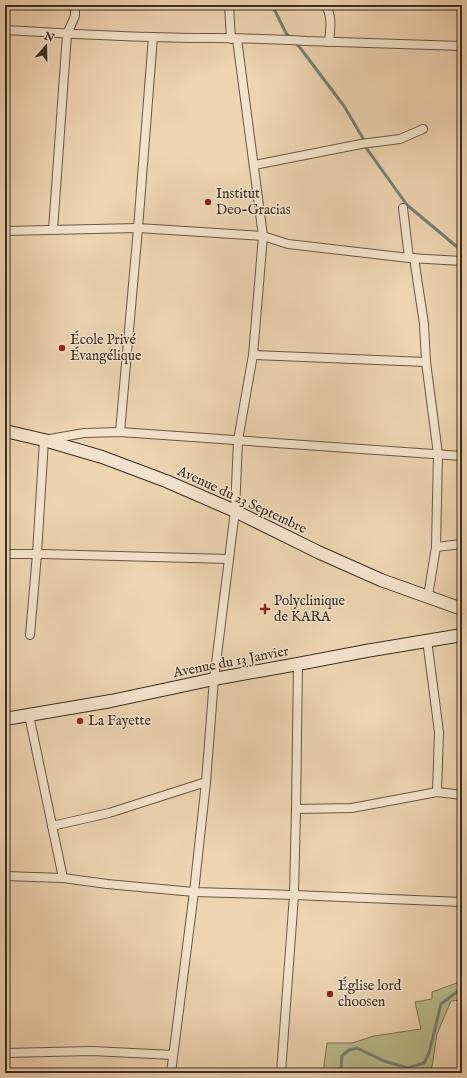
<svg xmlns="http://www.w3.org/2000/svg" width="467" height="1078" font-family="'IM FELL English',serif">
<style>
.green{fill:#b9bc8b;stroke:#7a7457}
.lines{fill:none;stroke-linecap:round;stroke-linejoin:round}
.stream{stroke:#758172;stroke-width:3}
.street-casing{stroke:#685746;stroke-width:10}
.secondary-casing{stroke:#3b2d23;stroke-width:14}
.street{stroke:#f4e3cc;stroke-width:8}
.secondary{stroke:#f4e3cc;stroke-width:12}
.poi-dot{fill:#8f2418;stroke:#f4e3cc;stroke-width:1.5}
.labels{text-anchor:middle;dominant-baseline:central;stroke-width:3;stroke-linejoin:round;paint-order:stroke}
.poi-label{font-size:14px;fill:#3b2d23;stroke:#f4e3cc;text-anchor:start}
.street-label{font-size:14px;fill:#3b2d23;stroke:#f4e3cc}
</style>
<rect width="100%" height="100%" fill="#eed4b1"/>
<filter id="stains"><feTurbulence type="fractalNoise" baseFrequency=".005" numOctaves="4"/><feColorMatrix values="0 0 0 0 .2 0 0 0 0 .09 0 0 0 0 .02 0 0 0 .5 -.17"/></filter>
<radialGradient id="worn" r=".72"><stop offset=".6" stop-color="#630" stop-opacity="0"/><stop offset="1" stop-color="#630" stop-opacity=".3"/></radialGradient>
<polygon class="green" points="462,981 462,1000 451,1001 437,1034 432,1067 422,1073 323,1073 327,1043 352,1043 374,1036 421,1029 415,1002 432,999 432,992"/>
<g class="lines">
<g class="stream">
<polyline points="272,5 286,33 291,38"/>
<polyline points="295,42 301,49 344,106 364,140 367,149 407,205 462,251"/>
<polyline points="343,1073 341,1069 342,1056 349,1050 357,1048 384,1061 408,1068 424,1063 429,1053 441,1004 462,988"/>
</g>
<g class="street-casing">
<g id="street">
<polyline points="229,5 231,39"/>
<path d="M 325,5 C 333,15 330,31 329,42"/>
<path d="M 5,30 C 55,33 104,36 154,37 C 205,39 256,37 306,41 L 462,46"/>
<polyline points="254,165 361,144 400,139 423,129"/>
<polyline points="403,208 409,258"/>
<polyline points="53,230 67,34 75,16 75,5"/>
<polyline points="5,231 138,228 263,236 288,244 409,258 462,261"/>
<polyline points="414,258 424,324 426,362 438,454 436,547 428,596"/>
<polyline points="253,355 426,362"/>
<polyline points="120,432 138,228 153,37"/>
<polyline points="436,547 462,544"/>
<polyline points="5,554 43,554 229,559"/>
<polyline points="30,635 37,554 44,440 84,433 120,432 462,456"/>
<polyline points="427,640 439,732 437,792"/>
<polyline points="29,715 63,878"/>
<polyline points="296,809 352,808 437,792 462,795"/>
<polyline points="52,826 109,813 206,782"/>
<polyline points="5,876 63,878 107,884 194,892 294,895 462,902"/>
<polyline points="5,1053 92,1051 173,1055"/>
<polyline points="171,1073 194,892 206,782 214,679 235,511 238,440 253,355 263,236 237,39"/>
<polyline points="281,1073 294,895 296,809 298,664"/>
</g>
</g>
<g class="secondary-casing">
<g id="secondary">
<polyline points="5,431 44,440 102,457 166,481 235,511 318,552 381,580 462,609"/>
<polyline points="5,719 111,701 214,679 298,664 366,651 462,635"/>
</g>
</g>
<use href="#street" class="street"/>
<use href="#secondary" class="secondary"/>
</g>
<g class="poi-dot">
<circle cx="208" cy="202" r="4"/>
<circle cx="62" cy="348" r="4"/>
<path d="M263 603h4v4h4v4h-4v4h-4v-4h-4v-4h4z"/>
<circle cx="80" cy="721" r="4"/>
<circle cx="330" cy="994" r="4"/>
</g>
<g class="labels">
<g class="poi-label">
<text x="216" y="194">Institut<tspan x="216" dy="16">Deo-Gracias</tspan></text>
<text x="70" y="340">École Privé<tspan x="70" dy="16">Évangélique</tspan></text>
<text x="274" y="601">Polyclinique<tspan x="274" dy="16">de KARA</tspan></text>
<text x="88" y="721">La Fayette</text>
<text x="338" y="986">Église lord<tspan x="338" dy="16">choosen</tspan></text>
</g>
<g class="street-label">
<text transform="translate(242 500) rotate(25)">Avenue du 23 Septembre</text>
<text transform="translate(231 662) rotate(-11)">Avenue du 13 Janvier</text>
</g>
</g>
<rect width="467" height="1078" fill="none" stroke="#eed4b1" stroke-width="20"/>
<rect x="6" y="6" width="455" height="1066" fill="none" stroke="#3b2d23" stroke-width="2"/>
<rect x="10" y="10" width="447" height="1058" fill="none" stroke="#3b2d23"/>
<g transform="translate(46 46) rotate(20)" stroke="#f4e3cc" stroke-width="3" paint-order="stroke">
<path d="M0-3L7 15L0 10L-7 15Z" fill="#3b2d23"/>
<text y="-6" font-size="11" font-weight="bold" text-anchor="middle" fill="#3b2d23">N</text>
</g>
<rect width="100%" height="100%" filter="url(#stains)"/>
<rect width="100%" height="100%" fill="url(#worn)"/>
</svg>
